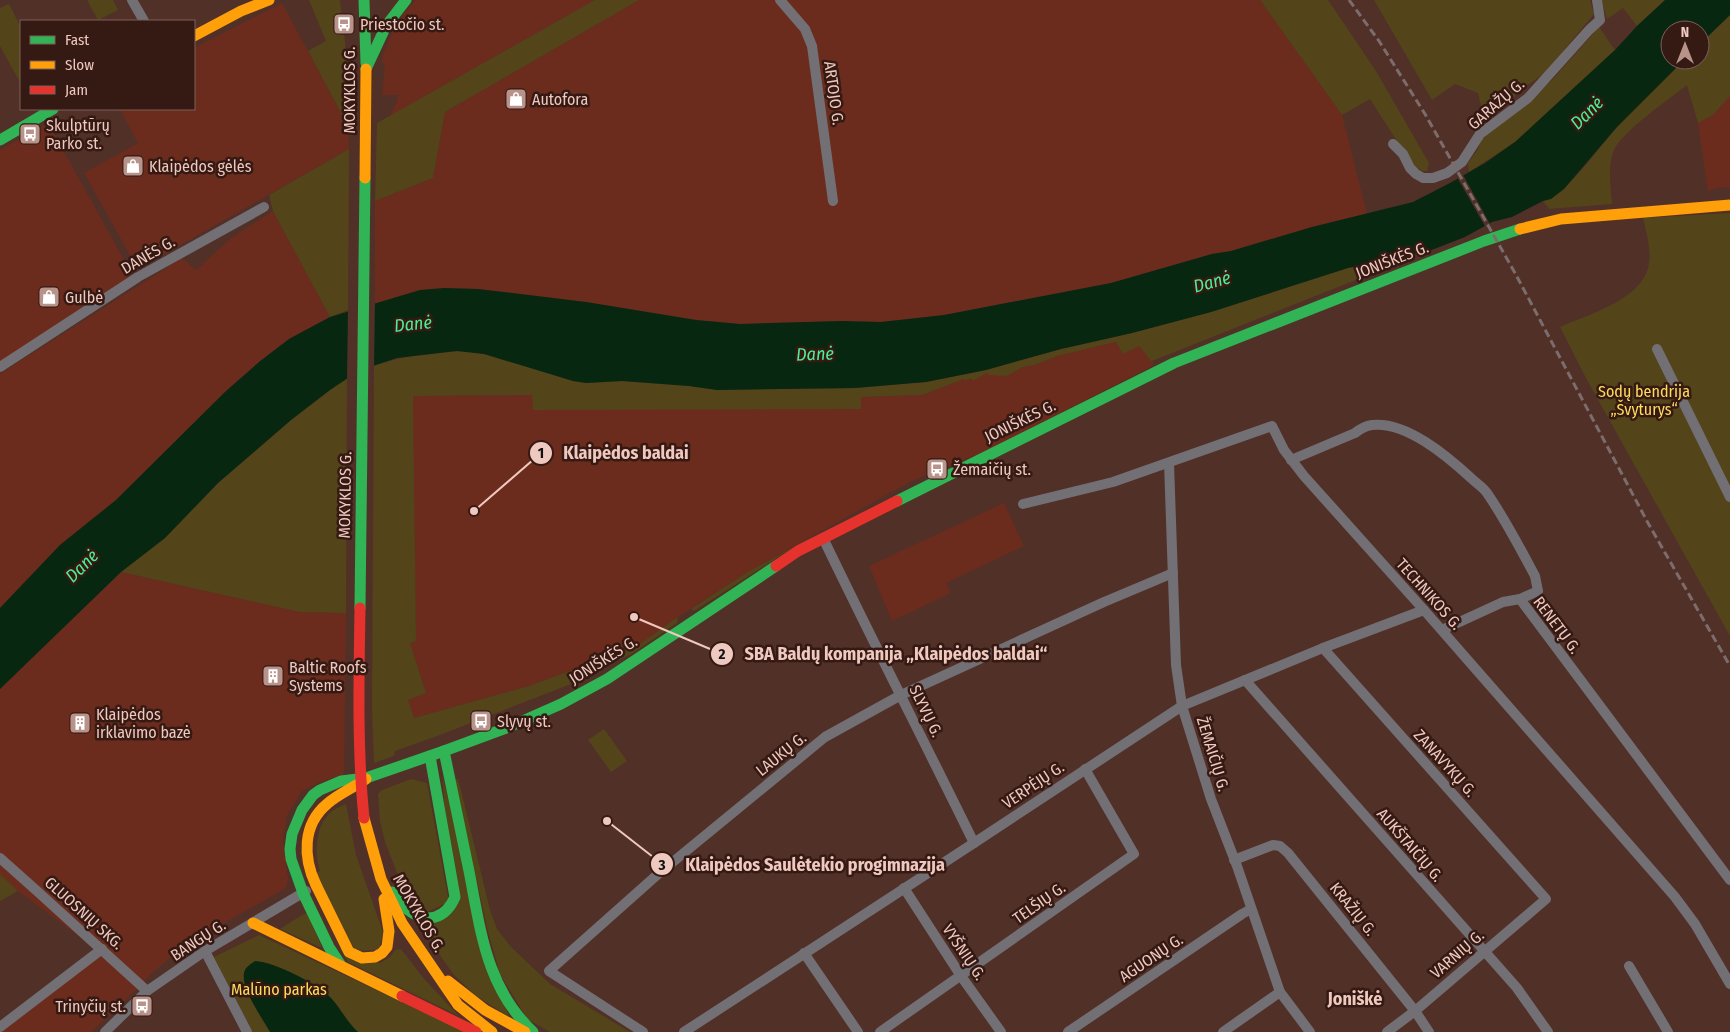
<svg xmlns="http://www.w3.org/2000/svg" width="1730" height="1032" font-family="'Fira Sans Condensed',sans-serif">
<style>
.built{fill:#6c2c1d}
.green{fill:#53441a}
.water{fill:#072711}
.pier{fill:#513028}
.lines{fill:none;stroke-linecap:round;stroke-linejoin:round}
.street{stroke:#726f75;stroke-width:10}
.fast{stroke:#30b455;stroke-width:11}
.slow{stroke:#ff9f0a;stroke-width:11}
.jam{stroke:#e5322d;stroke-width:11}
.rail{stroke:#7c6c6c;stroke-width:3;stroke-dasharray:8 4;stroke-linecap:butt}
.fast-bridge{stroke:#30b455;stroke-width:11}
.slow-bridge{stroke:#ff9f0a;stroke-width:11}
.jam-bridge{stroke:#e5322d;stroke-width:11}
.labels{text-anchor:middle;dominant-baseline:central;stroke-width:5;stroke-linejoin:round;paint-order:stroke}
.poi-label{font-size:16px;fill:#efc8bf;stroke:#351913;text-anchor:start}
.street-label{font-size:16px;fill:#efc8bf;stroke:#351913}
.park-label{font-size:16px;fill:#ffdc5c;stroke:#351913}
.water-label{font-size:18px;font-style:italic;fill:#4cef92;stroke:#351913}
.neighbourhood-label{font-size:18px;font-weight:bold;fill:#efc8bf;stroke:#351913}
.leader{fill:none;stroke:#efc8bf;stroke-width:2}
.callout-dot{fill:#efc8bf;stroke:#351913;stroke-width:2}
.mark-label{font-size:15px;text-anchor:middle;font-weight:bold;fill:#111}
.callout-label{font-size:18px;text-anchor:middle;font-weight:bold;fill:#efc8bf;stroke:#351913;stroke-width:5;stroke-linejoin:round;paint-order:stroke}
</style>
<rect width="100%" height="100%" fill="#513028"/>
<g class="built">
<polygon points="416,0 595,0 390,116 397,101 398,95 382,95 385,67 382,61 384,52 393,31 406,11"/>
<polygon points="639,0 1260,0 1342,115 1367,214 1312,227 1231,251 1212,254 1111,283 944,315 881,322 842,321 740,324 696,320 586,302 478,289 444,288 375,304 375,201 433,178 445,112"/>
<polygon points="282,3 348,126 349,149 140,268 136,266 84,173 138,143 120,109 194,109 194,48"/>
<polygon points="1730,96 1730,187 1720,187 1708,191 1698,123 1713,115"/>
<polygon points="48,123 129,269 129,277 0,362 0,150"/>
<polygon points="273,211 330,317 289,339 259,362 225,392 116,500 60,545 0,608 0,374 182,258 196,270 230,239"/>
<polygon points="1116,342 1139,346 1154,365 990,449 910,482 888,494 746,573 684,613 637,646 529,686 414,718 408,700 426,693 410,643 416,641 412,396 533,395 533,409 860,409 861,397 922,395 964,379 965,381 971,378 973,381 987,373 1007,376 1023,367 1035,365 1057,356"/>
<polygon points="1004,503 1024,546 946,583 951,593 892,621 869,566"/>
<polygon points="121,572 300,612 346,613 344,774 320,782 302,791 287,815 283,841 288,879 286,888 198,938 175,954 153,972 136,990 91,1032 0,1032 0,1021 96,949 18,891 0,874 0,689"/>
</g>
<g class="green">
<polygon points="87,0 113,0 118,10 98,20"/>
<polygon points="309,0 340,0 342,22 341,22 341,32 344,32 349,83 348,126 308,51 326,41"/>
<polygon points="595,0 639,0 445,112 433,178 375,201 377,123"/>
<polygon points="1260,0 1328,0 1376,71 1429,163 1427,171 1422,171 1413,166 1370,99 1342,115"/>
<polygon points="1374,0 1590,0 1594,14 1544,74 1526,86 1485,123 1478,93 1455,84 1432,100"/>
<polygon points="1601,0 1665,0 1637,26 1623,8 1607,19"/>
<polygon points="9,4 21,28 21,84 0,46 0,8"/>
<path d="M 1730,15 L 1730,96 L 1713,115 L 1698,123 L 1687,85 C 1669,99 1623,131 1614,150 C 1607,166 1611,188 1612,204 L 1549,209 L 1543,201 C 1568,194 1598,148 1616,128 C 1638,105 1662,83 1684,60 L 1700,60 L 1700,44 Z"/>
<polygon points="1599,27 1615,50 1515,142 1469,172 1468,163 1478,149 1481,140 1552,80"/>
<polygon points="349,149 348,310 330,317 273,211 269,195"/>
<path d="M 1730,213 L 1730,636 L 1587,380 L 1560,327 C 1587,315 1640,300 1648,268 C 1652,253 1647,234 1643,218 Z"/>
<path d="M 1429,251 L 1162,357 L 1152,361 L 1154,365 L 1139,346 L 1123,354 L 1116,342 L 1057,356 L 1035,365 L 1023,367 L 1007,376 L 989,375 L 987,373 L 973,381 L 971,378 L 965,381 L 964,379 L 922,395 L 861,397 L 861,409 L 533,410 L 532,395 L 413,396 L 416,641 L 410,643 L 426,693 L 408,700 L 414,718 L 529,686 L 637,646 L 678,617 L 677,623 L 633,653 L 576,682 L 440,735 L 395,751 L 394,756 L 374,763 L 372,708 L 374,366 C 406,355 450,347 484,354 C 514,360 544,371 573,381 L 586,383 L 622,381 L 689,386 L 717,390 L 855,388 L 926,382 L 986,370 L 1061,349 L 1132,333 L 1211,312 L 1348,268 Z"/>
<polygon points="347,377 346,613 300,612 121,572 165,538 218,483 291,420"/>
<polygon points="797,545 694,611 691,609 746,573"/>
<polygon points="604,729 627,761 611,772 588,740"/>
<polygon points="442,775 509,1017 475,995 454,975 415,920 453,912"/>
<polygon points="458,778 490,910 497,929 511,947 550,984 630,1032 550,1032 527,1019 500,974 488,932 455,781"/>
<polygon points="411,779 427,783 449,902 427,912 414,905 405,893 385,842 380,821 378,794 382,790"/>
<path d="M 346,804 L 356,855 L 383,932 L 379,950 L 355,951 L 316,873 L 320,871 C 314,852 315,825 332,811 C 336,808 342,806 346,804 Z"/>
<polygon points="0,874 18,891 0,901"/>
<polygon points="307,913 322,948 280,929 302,915"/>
<polygon points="259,935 466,1032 252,1032 214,957"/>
<polygon points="339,947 380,963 390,957 395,950 401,949 425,980 459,1016 348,962"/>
</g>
<g class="water">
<polygon points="1665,0 1730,0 1730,15 1700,44 1700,30 1670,30 1670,60 1684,60 1617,127 1564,189 1551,199 1543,201 1512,217 1492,222 1465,237 1429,251 1348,268 1211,312 1132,333 1061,349 986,370 926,382 855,388 717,390 689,386 622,381 586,383 573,381 484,354 457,351 397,358 360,370 330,390 291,420 218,483 165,538 121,572 0,689 0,608 60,545 116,500 225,392 259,362 289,339 330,317 420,290 444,288 478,289 586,302 696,320 740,324 842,321 881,322 944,315 1111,283 1212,254 1231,251 1312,227 1413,202 1450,183 1485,163 1515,142 1615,50 1637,26"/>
<path d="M 255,961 C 275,962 318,984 331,998 C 341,1009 347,1022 358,1032 L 270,1032 C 262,1018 241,988 244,973 C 245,967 251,964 255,961 Z"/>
</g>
<g class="pier">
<polygon points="1462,173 1491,226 1486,228 1457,177"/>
<polygon points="375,301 374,368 361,373 347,380 348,308"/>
</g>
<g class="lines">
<g class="street">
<polyline points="132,0 144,21"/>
<polyline points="780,0 805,29 812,46 833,201"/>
<polyline points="1393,144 1403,154 1410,168 1416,174 1423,178 1433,178 1447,173 1462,162 1480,134 1528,98 1589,30 1600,20 1597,0"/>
<polyline points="1657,349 1730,497"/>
<polyline points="0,367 138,277 264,207"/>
<path d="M 1291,460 L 1355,433 C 1360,429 1365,426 1372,425 C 1406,421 1447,456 1471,478 C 1476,483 1483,487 1487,493 C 1505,519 1520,548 1535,576 L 1538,591 L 1520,599 L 1503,602 L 1442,630"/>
<polyline points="1169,463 1176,665 1182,706 1211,799 1237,866 1280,992 1310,1032"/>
<polyline points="1023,504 1113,482 1272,426 1284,450 1304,476 1424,610 1675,897 1695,924 1730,984"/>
<path d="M 823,538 C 872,640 924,741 974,843"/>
<polyline points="1520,599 1730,880"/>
<polyline points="1323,648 1546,899 1415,1011 1387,1032"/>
<polyline points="1245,680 1517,988 1548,1032"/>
<polyline points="0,858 37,891 147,991"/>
<polyline points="1234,860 1273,845 1280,846 1288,853 1415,1011 1429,1032"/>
<polyline points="904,888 961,976 1001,1032"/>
<polyline points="205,951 247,1032"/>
<polyline points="804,953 858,1032"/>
<polyline points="1629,966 1668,1032"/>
<polyline points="0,1027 102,949"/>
<polyline points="105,1032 147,991 205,951 306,891"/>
<polyline points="643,1032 549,971 657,875 825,737 901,695 1104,602 1173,573"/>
<polyline points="684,1032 974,843 1182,706 1323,648 1424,610"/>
<polyline points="880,1032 1134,854 1085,769"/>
<polyline points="1068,1032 1242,914 1251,909"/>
<polyline points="1223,1032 1280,992"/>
</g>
<g class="fast">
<polyline points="364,0 366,63"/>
<polyline points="366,69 386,26 406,0"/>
<polyline points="0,140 53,109"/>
<polyline points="897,501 1174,363 1484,241 1520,229"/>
<path d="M 444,751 C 452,791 461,831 469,871 C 481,932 486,987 533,1032"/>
<path d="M 392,892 C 397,898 402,905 408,910 C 427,925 446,918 455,897 L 430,756"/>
<polyline points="303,893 291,859 290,849 292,834 302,810 313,795 320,790 341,781 366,778 444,751 509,727 561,704 607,679 776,566"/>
<polyline points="303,893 329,947 340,964"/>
</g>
<g class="slow">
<polyline points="194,36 241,11 269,0"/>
<polyline points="1520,229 1561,219 1730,205"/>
<polyline points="364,818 381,879 402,923 458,1005 492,1032"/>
<path d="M 316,885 C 303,858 302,825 327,804 C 338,794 353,788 366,779"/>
<polyline points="316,885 349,952 362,958 375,957 382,953 387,947 389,931 384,899"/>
<polyline points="253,923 402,996"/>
<polyline points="448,981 485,1010 525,1032"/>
</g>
<g class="jam">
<polyline points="776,566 798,551 897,501"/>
<polyline points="402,996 476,1032"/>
</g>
<polyline class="rail" points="1349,0 1379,41 1425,114 1515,273 1648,523 1730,666"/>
<polyline class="fast-bridge" points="360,608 365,178"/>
<polyline class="slow-bridge" points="365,178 366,69"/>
<path class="jam-bridge" d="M 360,608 C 359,678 357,749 364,818"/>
</g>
<defs>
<g id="bus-square" transform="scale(1.125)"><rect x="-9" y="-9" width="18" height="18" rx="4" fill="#b8938a" stroke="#351913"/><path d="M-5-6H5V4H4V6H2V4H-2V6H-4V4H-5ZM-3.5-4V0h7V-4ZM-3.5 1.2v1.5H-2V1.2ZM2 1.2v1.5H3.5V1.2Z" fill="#fff"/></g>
<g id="shop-square" transform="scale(1.125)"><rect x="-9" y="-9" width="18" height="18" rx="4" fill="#b8938a" stroke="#351913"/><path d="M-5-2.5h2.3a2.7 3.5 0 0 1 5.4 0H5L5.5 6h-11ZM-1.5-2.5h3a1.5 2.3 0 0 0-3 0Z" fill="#fff"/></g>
<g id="building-square" transform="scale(1.125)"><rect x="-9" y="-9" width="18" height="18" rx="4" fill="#b8938a" stroke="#351913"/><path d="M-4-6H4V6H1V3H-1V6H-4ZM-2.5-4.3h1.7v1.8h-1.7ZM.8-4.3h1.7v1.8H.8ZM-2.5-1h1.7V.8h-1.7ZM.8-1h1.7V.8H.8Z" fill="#fff"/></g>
</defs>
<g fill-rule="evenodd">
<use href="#bus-square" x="344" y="24"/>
<use href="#shop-square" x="516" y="99"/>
<use href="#bus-square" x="30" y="134"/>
<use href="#shop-square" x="133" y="166"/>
<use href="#shop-square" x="49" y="297"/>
<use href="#bus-square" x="937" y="469"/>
<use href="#building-square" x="273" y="676"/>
<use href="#bus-square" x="481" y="721"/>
<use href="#building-square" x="80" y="723"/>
<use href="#bus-square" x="142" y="1006"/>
</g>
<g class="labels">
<g class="poi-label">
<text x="360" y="24">Priestočio st.</text>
<text x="532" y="99">Autofora</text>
<text x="46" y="125">Skulptūrų<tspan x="46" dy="18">Parko st.</tspan></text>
<text x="149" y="166">Klaipėdos gėlės</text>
<text x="65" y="297">Gulbė</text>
<text x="953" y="469">Žemaičių st.</text>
<text x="289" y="667">Baltic Roofs<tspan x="289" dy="18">Systems</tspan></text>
<text x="96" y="714">Klaipėdos<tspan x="96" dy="18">irklavimo bazė</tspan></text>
<text x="497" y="721">Slyvų st.</text>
<text x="126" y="1006" text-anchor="end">Trinyčių st.</text>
</g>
<g class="street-label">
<text transform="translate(349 90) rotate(-90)">MOKYKLOS G.</text>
<text transform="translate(834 93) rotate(82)">ARTOJO G.</text>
<text transform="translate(1496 104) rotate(-41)">GARAŽŲ G.</text>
<text transform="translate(148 255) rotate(-30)">DANĖS G.</text>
<text transform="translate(1392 260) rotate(-21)">JONIŠKĖS G.</text>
<text transform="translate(1020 421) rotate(-26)">JONIŠKĖS G.</text>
<text transform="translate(345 495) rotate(-89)">MOKYKLOS G.</text>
<text transform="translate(1429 594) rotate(48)">TECHNIKOS G.</text>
<text transform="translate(1557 625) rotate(53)">RENETŲ G.</text>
<text transform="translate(603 660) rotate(-32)">JONIŠKĖS G.</text>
<text transform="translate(926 711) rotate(64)">SLYVŲ G.</text>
<text transform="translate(781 754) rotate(-39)">LAUKŲ G.</text>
<text transform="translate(1213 754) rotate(73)">ŽEMAIČIŲ G.</text>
<text transform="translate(1445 763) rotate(48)">ZANAVYKŲ G.</text>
<text transform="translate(1033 785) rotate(-34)">VERPĖJŲ G.</text>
<text transform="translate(1410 845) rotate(49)">AUKŠTAIČIŲ G.</text>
<text transform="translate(1039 903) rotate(-35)">TELŠIŲ G.</text>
<text transform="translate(1353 909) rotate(51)">KRAŽIŲ G.</text>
<text transform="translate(84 913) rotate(42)">GLUOSNIŲ SKG.</text>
<text transform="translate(419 913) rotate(60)">MOKYKLOS G.</text>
<text transform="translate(198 940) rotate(-33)">BANGŲ G.</text>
<text transform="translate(964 952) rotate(56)">VYŠNIŲ G.</text>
<text transform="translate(1457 954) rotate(-41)">VARNIŲ G.</text>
<text transform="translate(1151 958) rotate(-34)">AGUONŲ G.</text>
</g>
<g class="park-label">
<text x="1644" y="391">Sodų bendrija<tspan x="1644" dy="18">„Švyturys“</tspan></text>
<text x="279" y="989">Malūno parkas</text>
</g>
<g class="water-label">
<text transform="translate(1587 113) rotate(-45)">Danė</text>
<text transform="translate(1212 282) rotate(-15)">Danė</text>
<text transform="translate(413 324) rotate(-6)">Danė</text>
<text transform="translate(815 354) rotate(-2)">Danė</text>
<text transform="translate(82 566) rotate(-45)">Danė</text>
</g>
<g class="neighbourhood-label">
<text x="1355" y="999">Joniškė</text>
</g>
</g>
<path class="leader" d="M474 511L541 453M634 617L722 654M607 821L662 864"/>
<g class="callout-dot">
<circle cx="474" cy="511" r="5"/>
<circle cx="634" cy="617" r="5"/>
<circle cx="607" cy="821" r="5"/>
<circle cx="541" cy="453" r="12"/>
<circle cx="722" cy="654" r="12"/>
<circle cx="662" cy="864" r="12"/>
</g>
<g class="mark-label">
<text x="541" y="458">1</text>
<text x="722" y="659">2</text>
<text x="662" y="870">3</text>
</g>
<g class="callout-label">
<text x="626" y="459">Klaipėdos baldai</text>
<text x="896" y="660">SBA Baldų kompanija „Klaipėdos baldai“</text>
<text x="815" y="871">Klaipėdos Saulėtekio progimnazija</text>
</g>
<rect x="20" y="20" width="175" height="90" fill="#351913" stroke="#7f5f58"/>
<rect x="30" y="36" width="25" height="8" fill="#30b455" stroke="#7f5f58"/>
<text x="65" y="45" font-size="15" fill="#efc8bf">Fast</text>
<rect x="30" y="61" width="25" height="8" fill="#ff9f0a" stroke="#7f5f58"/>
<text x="65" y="70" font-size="15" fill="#efc8bf">Slow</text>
<rect x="30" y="86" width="25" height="8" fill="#e5322d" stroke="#7f5f58"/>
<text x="65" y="95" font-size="15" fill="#efc8bf">Jam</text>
<g transform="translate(1685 45)"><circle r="24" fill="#351913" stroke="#7f5f58"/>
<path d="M0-4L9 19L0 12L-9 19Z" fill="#b8938a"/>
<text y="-8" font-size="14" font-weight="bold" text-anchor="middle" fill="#efc8bf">N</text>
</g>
</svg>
